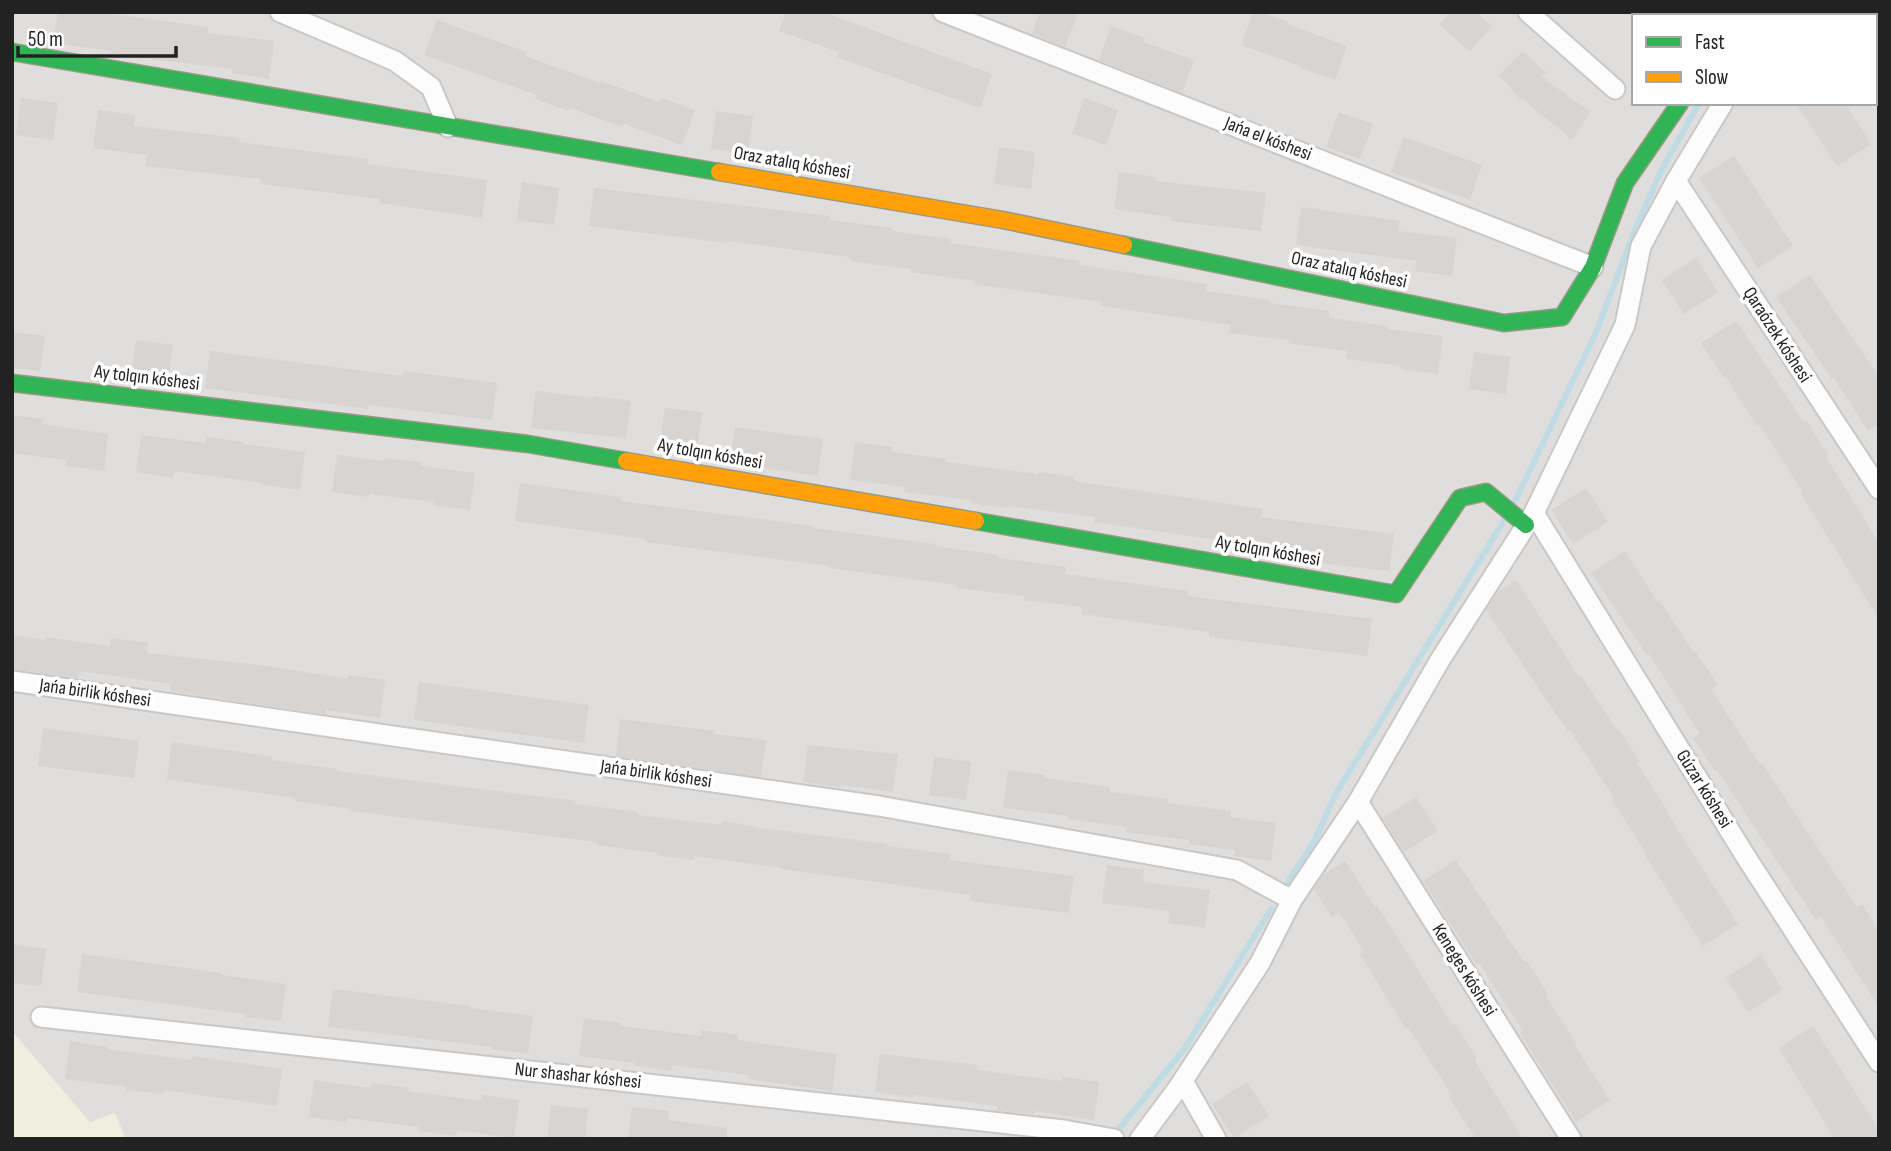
<svg xmlns="http://www.w3.org/2000/svg" width="1891" height="1151" font-family="'Sofia Sans Condensed',sans-serif">
<style>
.residential{fill:#dfdedc;fill-rule:evenodd}
.farmland{fill:#efefdf}
.lines{fill:none;stroke-linecap:round;stroke-linejoin:round}
.stream{stroke:#bfdbe3;stroke-width:6}
.building{fill:#d7d4d2}
.street-casing{stroke:#c9c8c7;stroke-width:23}
.fast-casing{stroke:#999a82;stroke-width:19}
.slow-casing{stroke:#999a82;stroke-width:19}
.street{stroke:#fdfcfc;stroke-width:19}
.fast{stroke:#30b455;stroke-width:16}
.slow{stroke:#ff9f0a;stroke-width:16}
.labels{text-anchor:middle;dominant-baseline:central;stroke-width:7;stroke-linejoin:round;paint-order:stroke}
.street-label{font-size:19px;fill:#222;stroke:#fff}
</style>
<rect width="100%" height="100%" fill="#f0eeeb"/>
<path class="residential" d="M 12,12 L 1879,12 L 1879,1139 L 12,1139 ZM 1634,16 L 1875,16 L 1875,103 L 1634,103 Z"/>
<polygon class="farmland" points="12,1031 90,1122 115,1113 126,1139 12,1139"/>
<g class="lines">
<g class="stream">
<polyline points="1749,16 1752,12"/>
<polyline points="1513,505 1595,335 1636,227 1661,171 1699,103"/>
<polyline points="1288,882 1315,840 1335,795 1505,519"/>
<polyline points="1118,1130 1185,1048 1271,909"/>
</g>
</g>
<g class="building">
<polygon points="58,12 95,12 172,22 208,27 208,33 274,41 269,79 232,73 233,69 135,57 111,53 112,51 53,43"/>
<polygon points="786,12 823,12 992,74 980,108 837,57 839,52 779,31"/>
<polygon points="1040,12 1078,12 1065,47 1032,34"/>
<polygon points="1253,12 1259,12 1288,22 1287,24 1347,46 1335,80 1301,68 1301,66 1241,45"/>
<polygon points="1450,12 1476,12 1492,26 1470,51 1439,25"/>
<polygon points="437,20 527,52 525,56 600,83 601,81 659,102 661,98 695,110 682,145 624,124 622,127 570,108 569,111 535,99 537,95 424,55"/>
<polygon points="1111,26 1145,38 1144,42 1194,60 1182,93 1099,60"/>
<polygon points="1523,51 1546,72 1542,77 1590,112 1572,140 1523,99 1522,101 1499,75"/>
<polygon points="21,98 58,103 53,140 16,135"/>
<polygon points="1084,98 1118,110 1106,145 1072,133"/>
<polygon points="1796,103 1845,103 1871,144 1837,166"/>
<polygon points="98,110 135,115 134,126 240,138 239,142 368,159 368,164 487,180 482,218 380,203 380,199 260,184 261,179 145,166 147,155 93,148"/>
<polygon points="716,111 753,116 748,154 711,149"/>
<polygon points="1339,112 1373,124 1360,159 1326,147"/>
<polygon points="1404,137 1482,165 1470,200 1391,172"/>
<polygon points="999,147 1035,152 1031,189 994,184"/>
<polygon points="1734,156 1793,246 1758,268 1699,178"/>
<polygon points="1119,172 1156,177 1155,181 1266,193 1261,231 1170,221 1171,217 1114,209"/>
<polygon points="522,182 559,188 554,225 517,220"/>
<polygon points="594,188 830,216 829,220 892,228 891,231 951,239 951,243 1080,261 1079,265 1207,284 1206,291 1271,300 1270,303 1330,311 1329,318 1388,326 1388,329 1443,336 1438,374 1401,369 1401,366 1346,359 1347,351 1288,343 1289,340 1229,333 1230,325 1101,306 1102,302 974,284 975,281 910,272 910,269 850,261 850,257 728,241 728,243 589,226"/>
<polygon points="1301,207 1400,221 1398,231 1457,238 1452,276 1415,271 1417,261 1296,245"/>
<polygon points="1696,258 1718,292 1684,314 1662,280"/>
<polygon points="1810,275 1879,377 1879,424 1868,431 1834,378 1832,379 1776,297"/>
<polygon points="1736,321 1804,423 1807,421 1828,455 1826,457 1879,543 1879,619 1801,494 1803,492 1759,424 1757,426 1725,376 1723,377 1701,343"/>
<polygon points="12,332 45,336 40,371 12,368"/>
<polygon points="136,340 173,345 168,383 131,378"/>
<polygon points="210,351 403,376 404,371 497,383 492,420 369,405 368,409 205,388"/>
<polygon points="1474,352 1510,357 1506,394 1469,389"/>
<polygon points="536,391 594,398 594,396 631,401 626,438 531,428"/>
<polygon points="665,408 702,412 697,450 660,445"/>
<polygon points="12,415 43,419 42,424 108,434 104,471 66,466 67,460 12,453"/>
<polygon points="735,427 823,439 818,476 730,463"/>
<polygon points="141,435 205,443 206,437 243,442 243,444 305,452 300,490 263,485 263,483 174,471 173,478 136,472"/>
<polygon points="855,442 892,447 892,452 946,459 946,462 1038,474 1038,472 1075,477 1074,481 1262,509 1261,517 1394,534 1389,571 1284,559 1285,550 1094,522 1095,517 1008,506 1007,508 970,503 971,500 904,492 905,487 850,480"/>
<polygon points="337,455 384,461 384,458 421,462 421,466 475,473 470,510 433,505 434,502 370,494 369,497 332,492"/>
<polygon points="520,483 621,497 621,501 813,526 813,528 935,544 935,546 999,555 999,558 1066,567 1065,574 1188,591 1187,596 1372,619 1367,656 1209,637 1209,632 1081,614 1082,607 1024,600 1024,596 957,588 957,585 829,568 830,566 645,542 646,539 515,521"/>
<polygon points="1586,488 1608,522 1573,544 1551,510"/>
<polygon points="1625,551 1657,601 1659,600 1694,653 1696,652 1718,685 1711,689 1760,765 1762,764 1857,907 1862,904 1879,931 1879,1007 1821,917 1816,920 1717,770 1715,771 1693,738 1700,734 1649,654 1647,655 1591,573"/>
<polygon points="1516,580 1579,677 1581,676 1616,729 1618,728 1640,762 1637,763 1668,812 1667,813 1738,924 1703,946 1645,855 1647,854 1612,800 1614,798 1570,730 1568,732 1486,610 1499,591"/>
<polygon points="12,635 46,640 46,637 110,646 111,638 148,643 147,653 267,666 348,679 348,675 385,680 380,718 326,710 326,714 170,691 171,684 79,671 78,678 12,669"/>
<polygon points="419,682 589,705 584,743 414,720"/>
<polygon points="620,719 715,731 714,734 766,740 761,777 616,756"/>
<polygon points="43,728 139,741 134,778 38,766"/>
<polygon points="172,742 272,757 272,760 337,769 336,771 576,801 575,804 638,812 638,815 721,825 722,821 759,827 759,828 888,844 887,846 950,854 949,860 1074,876 1068,913 970,901 971,895 782,869 782,868 694,856 694,860 657,855 657,853 597,845 597,842 351,811 352,809 295,801 295,798 167,779"/>
<polygon points="808,745 898,754 893,792 841,785 840,787 803,782"/>
<polygon points="934,757 971,762 966,800 929,795"/>
<polygon points="1008,770 1045,775 1044,778 1110,787 1110,792 1168,799 1168,803 1231,811 1230,817 1276,823 1271,861 1234,856 1235,850 1189,844 1189,840 1126,832 1127,827 1068,819 1069,816 1003,808"/>
<polygon points="1416,797 1438,831 1404,852 1383,818"/>
<polygon points="1456,860 1524,962 1527,961 1548,994 1546,996 1577,1045 1575,1046 1610,1100 1576,1122 1520,1033 1523,1031 1479,963 1477,965 1423,881"/>
<polygon points="1345,861 1375,907 1377,906 1394,932 1453,1026 1455,1024 1477,1058 1474,1060 1523,1139 1476,1139 1449,1097 1452,1095 1408,1027 1406,1028 1384,994 1385,994 1360,954 1364,951 1339,912 1332,917 1314,889 1324,874"/>
<polygon points="1107,865 1144,870 1143,882 1210,890 1205,928 1168,923 1170,911 1102,903"/>
<polygon points="12,944 46,949 41,986 12,983"/>
<polygon points="82,954 222,973 221,975 286,984 281,1021 245,1017 245,1014 77,992"/>
<polygon points="1761,955 1783,990 1748,1012 1726,978"/>
<polygon points="333,989 471,1006 470,1008 533,1016 528,1054 492,1049 492,1047 328,1027"/>
<polygon points="584,1018 621,1023 621,1026 701,1036 701,1030 738,1035 738,1040 837,1054 832,1091 747,1079 748,1075 672,1065 671,1071 634,1065 635,1063 579,1056"/>
<polygon points="1813,1026 1879,1130 1879,1139 1835,1139 1779,1048"/>
<polygon points="70,1041 107,1047 106,1049 191,1060 192,1056 282,1069 277,1106 164,1090 163,1094 126,1090 127,1087 65,1079"/>
<polygon points="880,1054 977,1065 976,1070 1061,1081 1062,1077 1099,1082 1094,1120 1034,1111 1034,1114 997,1110 997,1106 913,1095 912,1097 875,1092"/>
<polygon points="314,1080 371,1088 372,1083 409,1088 408,1091 481,1101 482,1095 519,1100 514,1138 457,1130 456,1136 419,1131 419,1127 347,1118 346,1122 309,1117"/>
<polygon points="1247,1082 1269,1116 1234,1138 1212,1104"/>
<polygon points="551,1105 588,1109 585,1139 547,1139"/>
<polygon points="632,1107 669,1111 668,1120 727,1128 727,1139 628,1139"/>
</g>
<g class="lines">
<g class="street-casing">
<g id="street">
<polyline points="280,12 395,61 431,87 448,127"/>
<polyline points="943,12 1593,267"/>
<polyline points="1528,12 1615,89"/>
<polyline points="1730,16 1732,12"/>
<polyline points="1779,16 1782,12"/>
<polyline points="1676,181 1879,489"/>
<polyline points="1534,513 1746,857 1879,1062"/>
<polyline points="12,681 879,806 1237,870 1292,900"/>
<polyline points="1358,802 1571,1139"/>
<polyline points="41,1017 1064,1130 1114,1139"/>
<polyline points="1183,1081 1216,1139"/>
<polyline points="1140,1139 1178,1088 1260,963 1292,900 1358,802 1440,660 1534,513 1625,325 1641,246 1676,181 1723,103"/>
</g>
</g>
<g class="fast-casing">
<g id="fast">
<polyline points="12,52 719,172"/>
<polyline points="1124,245 1504,323 1562,317 1593,267 1625,183 1680,103"/>
<polyline points="12,383 528,444 626,461"/>
<polyline points="976,521 1396,594 1460,498 1486,492 1526,525"/>
</g>
</g>
<g class="slow-casing">
<g id="slow">
<polyline points="719,172 1003,220 1124,245"/>
<polyline points="626,461 976,521"/>
</g>
</g>
<use href="#street" class="street"/>
<use href="#fast" class="fast"/>
<use href="#slow" class="slow"/>
</g>
<g class="labels">
<g class="street-label">
<text transform="translate(1268 139) rotate(21)">Jańa el kóshesi</text>
<text transform="translate(792 163) rotate(10)">Oraz atalıq kóshesi</text>
<text transform="translate(1349 270) rotate(12)">Oraz atalıq kóshesi</text>
<text transform="translate(1777 335) rotate(57)">Qaraózek kóshesi</text>
<text transform="translate(147 378) rotate(7)">Ay tolqın kóshesi</text>
<text transform="translate(710 454) rotate(10)">Ay tolqın kóshesi</text>
<text transform="translate(1268 551) rotate(10)">Ay tolqın kóshesi</text>
<text transform="translate(95 693) rotate(8)">Jańa birlik kóshesi</text>
<text transform="translate(656 774) rotate(8)">Jańa birlik kóshesi</text>
<text transform="translate(1704 789) rotate(58)">Gúzar kóshesi</text>
<text transform="translate(1464 970) rotate(58)">Keneges kóshesi</text>
<text transform="translate(578 1076) rotate(6)">Nur shashar kóshesi</text>
</g>
</g>
<rect width="1891" height="1151" fill="none" stroke="#222222" stroke-width="28"/>
<rect x="1632" y="14" width="245" height="91" fill="#ffffff" stroke="#a7a7a7" stroke-width="2"/>
<rect x="1646" y="37" width="35" height="10" fill="#30b455" stroke="#a7a7a7" stroke-width="2"/>
<text x="1695" y="49" font-size="21" fill="#222222">Fast</text>
<rect x="1646" y="72" width="35" height="10" fill="#ff9f0a" stroke="#a7a7a7" stroke-width="2"/>
<text x="1695" y="84" font-size="21" fill="#222222">Slow</text>
<path d="M18 46v10h158v-10" fill="none" stroke="#222222" stroke-width="3.5"/>
<text x="28" y="46" font-size="21" fill="#222222" stroke="#ffffff" stroke-width="5" paint-order="stroke">50 m</text>
</svg>
